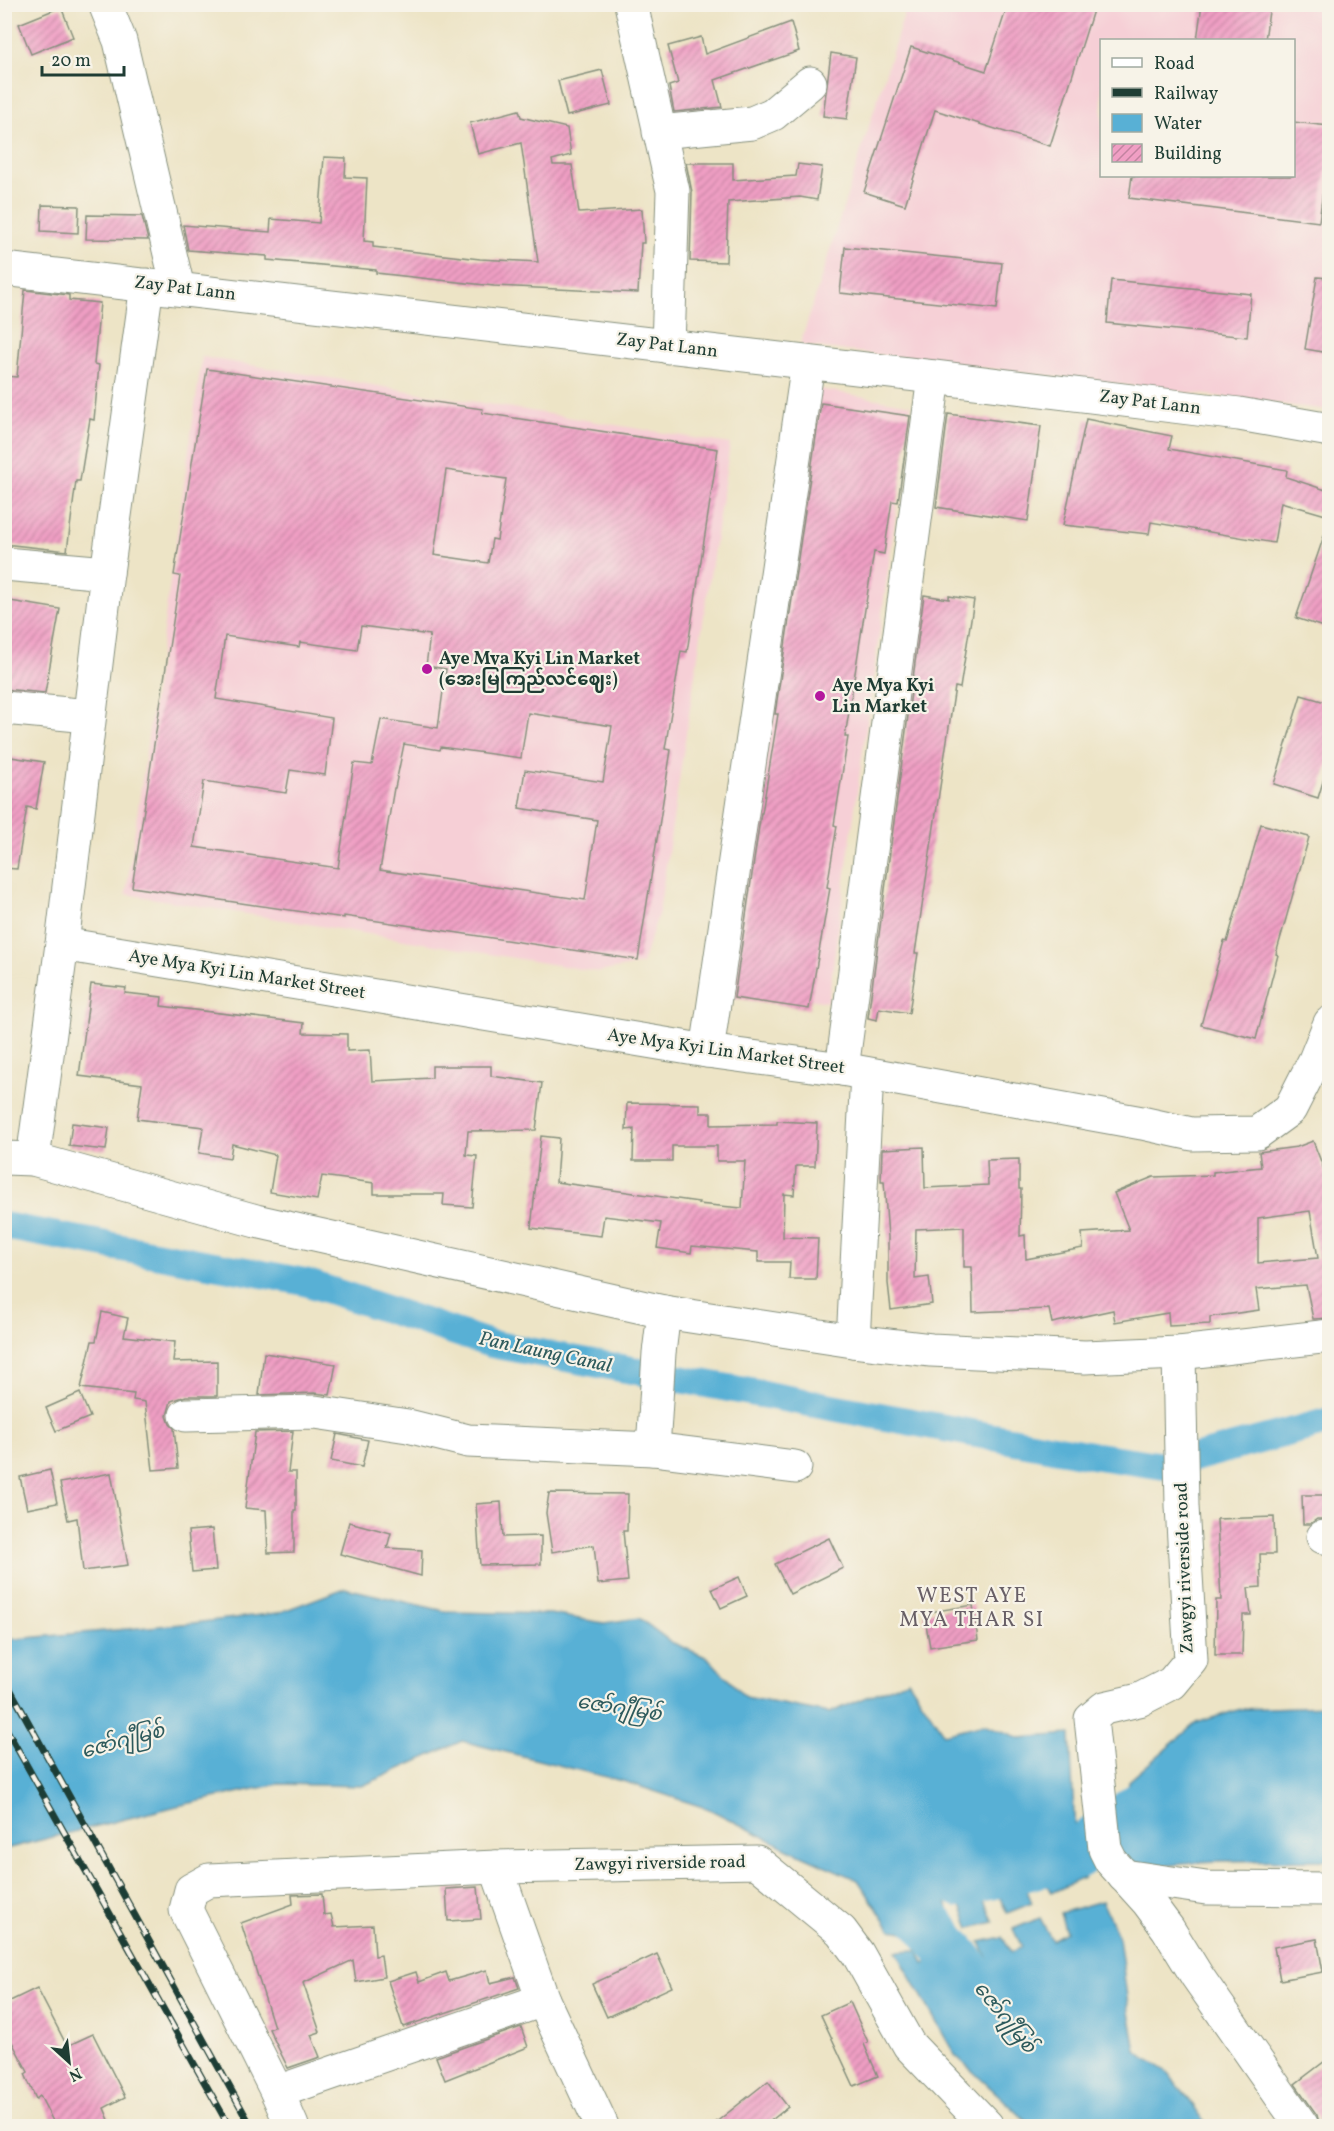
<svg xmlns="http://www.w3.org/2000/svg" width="1334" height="2131" font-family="Vollkorn,'Noto Sans Myanmar',serif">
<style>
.built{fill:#f6cfd6;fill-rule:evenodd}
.water{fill:#58b0d5;stroke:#3c7684;stroke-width:1.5}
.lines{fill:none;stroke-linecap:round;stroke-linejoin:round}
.canal{stroke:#58b0d5;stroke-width:28}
.river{stroke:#58b0d5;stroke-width:50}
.building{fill:url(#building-hatch);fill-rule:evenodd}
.minor-casing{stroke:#86907d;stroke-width:35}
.minor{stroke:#fff;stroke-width:33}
.rail-casing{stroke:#1f3d34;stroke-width:7}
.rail{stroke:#f7f3e8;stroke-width:4.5;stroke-dasharray:14;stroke-linecap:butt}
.poi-dot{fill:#b5179e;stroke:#f7f3e8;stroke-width:2}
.labels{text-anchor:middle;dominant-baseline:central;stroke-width:4.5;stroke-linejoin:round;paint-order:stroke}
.street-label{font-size:18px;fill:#1f3d34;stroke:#f7f3e8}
.poi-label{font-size:18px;font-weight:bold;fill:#1f3d34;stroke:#f7f3e8;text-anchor:start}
.water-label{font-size:20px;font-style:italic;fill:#2d5a5c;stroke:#f7f3e8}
.quarter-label{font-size:21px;letter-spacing:1.5px;fill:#685f66;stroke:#f7f3e8}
</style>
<defs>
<pattern id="building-hatch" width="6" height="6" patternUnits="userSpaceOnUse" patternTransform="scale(1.5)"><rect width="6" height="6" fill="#f09fc4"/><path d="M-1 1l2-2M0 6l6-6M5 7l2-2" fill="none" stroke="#c283a0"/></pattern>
</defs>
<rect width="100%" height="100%" fill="#f7f3e8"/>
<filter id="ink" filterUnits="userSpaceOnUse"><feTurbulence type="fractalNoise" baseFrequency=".0167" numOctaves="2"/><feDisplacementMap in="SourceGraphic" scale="12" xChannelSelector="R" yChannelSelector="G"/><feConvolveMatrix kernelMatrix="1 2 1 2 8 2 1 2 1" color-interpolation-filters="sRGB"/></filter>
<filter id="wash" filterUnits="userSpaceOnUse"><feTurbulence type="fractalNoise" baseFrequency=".008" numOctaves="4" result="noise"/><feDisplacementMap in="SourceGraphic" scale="24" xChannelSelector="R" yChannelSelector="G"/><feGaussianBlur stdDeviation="1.35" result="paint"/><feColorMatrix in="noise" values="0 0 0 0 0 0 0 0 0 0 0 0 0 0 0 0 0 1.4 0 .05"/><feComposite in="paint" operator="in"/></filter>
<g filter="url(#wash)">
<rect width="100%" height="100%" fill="#ede4c6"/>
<g class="built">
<path d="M 907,5 L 1329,5 L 1329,410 L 800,345 ZM 1102,40 L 1294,40 L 1294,176 L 1102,176 Z"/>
<polygon points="202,357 730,444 659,912 642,964 599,972 126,894"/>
<polygon points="813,388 911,405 828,1002 730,987"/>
</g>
<g class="water">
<polygon points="345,1588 449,1612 550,1614 604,1623 639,1618 671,1642 708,1658 745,1697 829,1713 908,1680 944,1734 984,1724 1020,1738 1070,1734 1076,1854 1079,1870 1084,1878 1051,1893 1036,1861 1019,1870 1032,1903 1007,1913 992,1881 977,1887 994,1922 970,1928 956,1894 945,1896 953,1933 932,1934 922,1900 904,1902 917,1934 891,1930 858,1880 790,1850 709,1809 626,1782 462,1741 362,1786 278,1784 177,1806 5,1849 5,1640 193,1623 278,1613"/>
<polygon points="1329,1706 1329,1860 1215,1861 1119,1870 1129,1781 1196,1723 1241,1709"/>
<polygon points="1102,1901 1119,1938 1129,2012 1136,2051 1163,2069 1180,2087 1208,2126 1032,2126 955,2055 896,1951 918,1950 924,1963 939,1959 936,1950 960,1949 965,1963 988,1960 980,1942 1002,1937 1012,1952 1022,1947 1013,1929 1040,1918 1052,1940 1066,1932 1060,1913"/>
</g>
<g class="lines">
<polyline class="canal" points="4,1226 305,1282 491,1344 1091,1455 1164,1466 1330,1421"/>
<g class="river">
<polyline points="874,1845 905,1895 991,2001"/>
<polyline points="960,1882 1076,1854 1178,1779"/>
</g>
</g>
<g id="blocks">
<g class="building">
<polygon points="1008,4 1095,4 1050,146 935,110 905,205 864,192 911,47 986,71"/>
<polygon points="1202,4 1270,4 1265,40 1197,40"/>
<polygon points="61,7 73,37 31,54 19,24"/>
<polygon points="791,22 799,51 715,80 722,107 674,112 669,86 678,83 668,46 701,37 705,54"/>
<polygon points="831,53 856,57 847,119 823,116"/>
<polygon points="602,70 611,105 567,116 558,81"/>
<polygon points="519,110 521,117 567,128 571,155 552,160 553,165 572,165 579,213 642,209 644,243 641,243 638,293 494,286 376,273 376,270 267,260 267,256 188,250 183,225 270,232 271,219 319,223 324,157 346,158 345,177 367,178 364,241 373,242 373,247 480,259 538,262 521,143 478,154 470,123"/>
<polygon points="1293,122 1329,126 1329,145 1319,222 1129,198 1132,176 1293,176"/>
<polygon points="686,163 733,163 733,180 796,176 798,164 822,167 817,200 800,197 728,202 726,262 690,261 692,192"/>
<polygon points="42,205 79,206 78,233 41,231"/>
<polygon points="87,215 142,216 148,240 86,239"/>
<polygon points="845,247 1002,263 997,309 840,293"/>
<polygon points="1317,277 1329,278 1329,353 1305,349"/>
<polygon points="1111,280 1251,294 1247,337 1107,323"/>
<polygon points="25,290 69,295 69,300 100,303 94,364 99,365 94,420 90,419 80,481 76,481 67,551 4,544 4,376 17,377"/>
<path d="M 207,369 L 483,409 L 482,413 L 718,449 L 687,652 L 681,651 L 665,749 L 671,750 L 638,960 L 419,927 L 344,916 L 344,918 L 132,887 L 180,576 L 174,575 ZM 446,470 L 506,479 L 497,540 L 492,539 L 488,563 L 434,555 ZM 361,626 L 430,635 L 426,666 L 446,669 L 438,728 L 381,719 L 372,765 L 354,763 L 338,868 L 194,847 L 204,781 L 286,793 L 290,770 L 325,775 L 332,718 L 216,699 L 225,636 L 299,647 L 300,642 L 357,650 ZM 528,713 L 612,726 L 603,782 L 525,770 L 519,808 L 597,820 L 585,900 L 380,870 L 394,788 L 395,788 L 404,744 L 440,750 L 441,747 L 521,758 Z"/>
<polygon points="821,403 910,416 898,502 892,501 884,554 874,552 845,737 848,737 834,825 837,826 827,887 830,888 809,1009 734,998 761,813 762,813 774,739 778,714 775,714"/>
<polygon points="948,414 1041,426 1028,521 936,507"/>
<polygon points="1086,419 1172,436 1169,449 1287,470 1286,477 1329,491 1329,516 1281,502 1274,543 1151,522 1149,534 1063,525"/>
<polygon points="1326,530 1329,531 1329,629 1296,618"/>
<polygon points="924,595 949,599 949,596 974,600 960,688 955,687 915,953 918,953 909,1013 879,1008 877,1020 868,1018"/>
<polygon points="4,600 60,609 45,693 4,689"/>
<polygon points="1301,695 1329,703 1329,762 1318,798 1274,784"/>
<polygon points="4,756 44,762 36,809 27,807 17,869 4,868"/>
<polygon points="1261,824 1309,837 1276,954 1278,955 1256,1039 1201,1025 1224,941 1227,942"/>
<polygon points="91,984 126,988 125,993 162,997 161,1006 304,1023 303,1033 347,1034 347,1051 370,1050 372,1081 432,1078 432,1066 491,1066 491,1076 542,1083 536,1130 468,1131 466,1155 477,1156 472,1207 443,1205 444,1194 374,1194 374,1183 322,1176 317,1200 270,1192 276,1155 232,1144 230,1158 199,1153 203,1127 137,1119 142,1084 79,1076"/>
<polygon points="627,1103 700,1104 700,1113 711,1113 711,1125 777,1124 777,1121 817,1123 815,1166 796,1166 794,1195 784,1194 783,1237 818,1238 816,1279 789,1279 790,1262 758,1262 758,1252 692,1246 691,1253 657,1248 661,1223 604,1216 601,1236 531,1228 541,1136 559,1138 556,1182 699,1202 698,1204 742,1208 745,1161 717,1161 717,1146 672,1146 672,1161 633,1161 634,1129 626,1130"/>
<polygon points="72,1123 109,1128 106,1150 69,1146"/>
<path d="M 1313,1141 L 1329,1182 L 1329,1318 L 1313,1319 L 1306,1285 L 1256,1289 L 1259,1310 L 1210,1317 L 1210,1324 L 1169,1326 L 1168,1313 L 1115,1322 L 1113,1310 L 1052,1323 L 1049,1309 L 973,1312 L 972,1267 L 964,1267 L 964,1227 L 916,1229 L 915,1279 L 929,1277 L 932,1304 L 891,1310 L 888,1283 L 888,1237 L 884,1181 L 881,1181 L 882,1149 L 924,1147 L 925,1188 L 988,1185 L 987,1160 L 1019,1159 L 1019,1189 L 1021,1189 L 1020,1236 L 1025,1235 L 1026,1259 L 1083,1248 L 1082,1233 L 1129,1230 L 1114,1193 L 1153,1177 L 1213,1175 L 1213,1172 L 1261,1167 L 1259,1152 L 1297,1147 ZM 1310,1211 L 1318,1258 L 1258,1263 L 1258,1218 Z"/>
<polygon points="102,1312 128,1318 124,1336 175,1342 173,1362 217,1361 217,1396 186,1396 171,1401 167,1416 170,1424 174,1428 178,1468 153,1470 145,1402 133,1400 134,1394 81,1388 92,1341 96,1341"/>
<polygon points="264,1353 336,1364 330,1395 315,1393 259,1395"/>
<polygon points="80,1393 90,1417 56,1431 46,1408"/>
<polygon points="293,1431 288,1472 296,1472 296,1510 294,1510 294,1552 268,1553 266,1510 245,1508 255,1432"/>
<polygon points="337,1434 368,1440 362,1467 331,1461"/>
<polygon points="50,1470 57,1503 27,1509 20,1477"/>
<polygon points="111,1473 128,1565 83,1571 77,1518 68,1520 60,1483"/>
<polygon points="549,1493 628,1494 627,1531 623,1531 628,1581 598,1584 594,1545 552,1552 546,1513"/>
<polygon points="1302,1495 1327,1495 1328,1519 1317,1519 1310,1524 1303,1524"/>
<polygon points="501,1502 503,1537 541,1536 541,1564 480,1565 476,1504"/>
<polygon points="1274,1517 1275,1554 1260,1554 1261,1587 1248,1588 1251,1615 1243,1615 1242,1655 1215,1655 1216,1600 1221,1600 1217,1519"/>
<polygon points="349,1522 391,1533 387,1548 422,1550 421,1576 340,1554"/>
<polygon points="212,1529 216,1570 192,1572 188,1531"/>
<polygon points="829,1538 843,1568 790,1594 775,1564"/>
<polygon points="739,1577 747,1596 721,1608 712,1589"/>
<polygon points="973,1605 978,1640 930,1647 924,1613"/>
<polygon points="478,1887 481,1919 448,1921 446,1889"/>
<polygon points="322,1894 324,1915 331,1914 334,1927 373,1925 375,1956 381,1955 384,1977 356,1982 353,1960 303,1983 320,2032 311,2035 320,2057 288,2068 269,2029 274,2027 241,1923 293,1904 292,1895"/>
<polygon points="1317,1939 1323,1972 1280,1980 1274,1947"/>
<polygon points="657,1954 672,1987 607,2017 592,1984"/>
<polygon points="487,1970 490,1983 515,1977 519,1988 403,2027 388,1981 416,1972 419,1982 446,1972 449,1981"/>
<polygon points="37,1988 67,2046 93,2034 125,2097 104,2108 112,2127 56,2127 40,2096 36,2099 25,2074 28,2072 4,2027 4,2004"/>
<polygon points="850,2002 868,2042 864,2044 878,2076 854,2086 821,2015"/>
<polygon points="521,2027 528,2047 445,2080 436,2057"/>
<polygon points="1329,2058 1329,2127 1320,2127 1317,2115 1295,2084"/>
<polygon points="768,2081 788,2107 763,2127 710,2127"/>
</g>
</g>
</g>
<g filter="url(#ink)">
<use href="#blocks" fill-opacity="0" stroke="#86907d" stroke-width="1.5"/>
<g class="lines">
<g class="minor-casing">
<g id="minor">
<polyline points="105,4 120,41 178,288"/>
<polyline points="631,4 673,191 668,347"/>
<polyline points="659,132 752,123 773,114 810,83"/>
<polyline points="4,269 934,377 1239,414 1330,430"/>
<polyline points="4,564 107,573"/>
<polyline points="4,708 89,716"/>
<polyline points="62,944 707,1051 842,1069 1142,1123 1192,1134 1257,1133 1290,1109 1315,1060 1330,1023"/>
<polyline points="707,1051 808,363"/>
<polyline points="842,1069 934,377"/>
<polyline points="4,1158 33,1159 256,1221 664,1312 853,1341 931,1350 1085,1357 1179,1353 1330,1336"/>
<polyline points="33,1159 62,944 107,573 147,285"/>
<polyline points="853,1341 867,1074"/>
<polyline points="1179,1353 1182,1506 1191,1660 1172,1683 1139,1700 1104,1708 1091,1719 1105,1849 1111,1861 1148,1902 1168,1929 1197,1976 1302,2126"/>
<polyline points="186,1415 315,1412 408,1426 468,1441 653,1449 795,1467"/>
<polyline points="653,1449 659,1353 664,1312"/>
<polyline points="1323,1537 1330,1538"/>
<polyline points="496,1867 543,2000"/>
<polyline points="1124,1876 1206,1888 1330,1889"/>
<polyline points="277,2092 543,2000 602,2126"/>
<polyline points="292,2126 277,2092 186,1910 191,1890 209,1880 496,1867 757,1862 841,1931 858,1954 909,2045 987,2126"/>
</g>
</g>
<use href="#minor" class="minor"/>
<g class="rail-casing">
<g id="rail">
<polyline points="4,1678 251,2126"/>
<polyline points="4,1725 229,2126"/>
</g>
</g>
<use href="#rail" class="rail"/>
</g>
</g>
<g class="poi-dot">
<circle cx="427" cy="669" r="6"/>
<circle cx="820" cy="696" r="6"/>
</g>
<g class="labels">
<g class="street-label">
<text transform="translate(185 289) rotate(7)">Zay Pat Lann</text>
<text transform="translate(667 346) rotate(7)">Zay Pat Lann</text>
<text transform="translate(1150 403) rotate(7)">Zay Pat Lann</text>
<text transform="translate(247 975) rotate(9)">Aye Mya Kyi Lin Market Street</text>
<text transform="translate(726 1052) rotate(8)">Aye Mya Kyi Lin Market Street</text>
<text transform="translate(1185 1568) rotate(-92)">Zawgyi riverside road</text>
<text transform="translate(660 1864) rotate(-1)">Zawgyi riverside road</text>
</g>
<g class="poi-label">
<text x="439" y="659">Aye Mya Kyi Lin Market<tspan x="439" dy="21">(အေးမြကြည်လင်ဈေး)</tspan></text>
<text x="832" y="686">Aye Mya Kyi<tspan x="832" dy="21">Lin Market</tspan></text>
</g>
<g class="water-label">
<text transform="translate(545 1353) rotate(12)">Pan Laung Canal</text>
<text transform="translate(619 1709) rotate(9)">ဇော်ဂျီမြစ်</text>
<text transform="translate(123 1742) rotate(-15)">ဇော်ဂျီမြစ်</text>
<text transform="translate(1004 2018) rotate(51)">ဇော်ဂျီမြစ်</text>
</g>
<g class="quarter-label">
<text x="972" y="1596">WEST AYE<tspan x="972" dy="24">MYA THAR SI</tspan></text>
</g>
</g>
<rect width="1334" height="2131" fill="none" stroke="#f7f3e8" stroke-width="24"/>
<rect x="1100" y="39" width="195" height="138" fill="#f7f3e8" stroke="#a1aaa0" stroke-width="1.5"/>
<rect x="1112" y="58" width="30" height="9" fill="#ffffff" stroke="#a1aaa0" stroke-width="1.5"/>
<text x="1154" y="69" font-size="18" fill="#1f3d34">Road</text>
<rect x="1112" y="88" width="30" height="9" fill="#1f3d34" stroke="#a1aaa0" stroke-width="1.5"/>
<text x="1154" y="99" font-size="18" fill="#1f3d34">Railway</text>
<rect x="1112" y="114" width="30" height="18" fill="#58b0d5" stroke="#a1aaa0" stroke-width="1.5"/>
<text x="1154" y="129" font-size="18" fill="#1f3d34">Water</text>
<rect x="1112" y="144" width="30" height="18" fill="url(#building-hatch)" stroke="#a1aaa0" stroke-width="1.5"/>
<text x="1154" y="159" font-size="18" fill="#1f3d34">Building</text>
<g transform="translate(69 2062) rotate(153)" stroke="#f7f3e8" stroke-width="4.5" paint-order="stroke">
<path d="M0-4.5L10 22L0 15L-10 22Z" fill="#1f3d34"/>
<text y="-9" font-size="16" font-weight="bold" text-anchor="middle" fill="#1f3d34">N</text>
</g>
<path d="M42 66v9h82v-9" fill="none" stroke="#1f3d34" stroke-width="3"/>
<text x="51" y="66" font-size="18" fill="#1f3d34" stroke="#f7f3e8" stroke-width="4.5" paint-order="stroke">20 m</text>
</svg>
